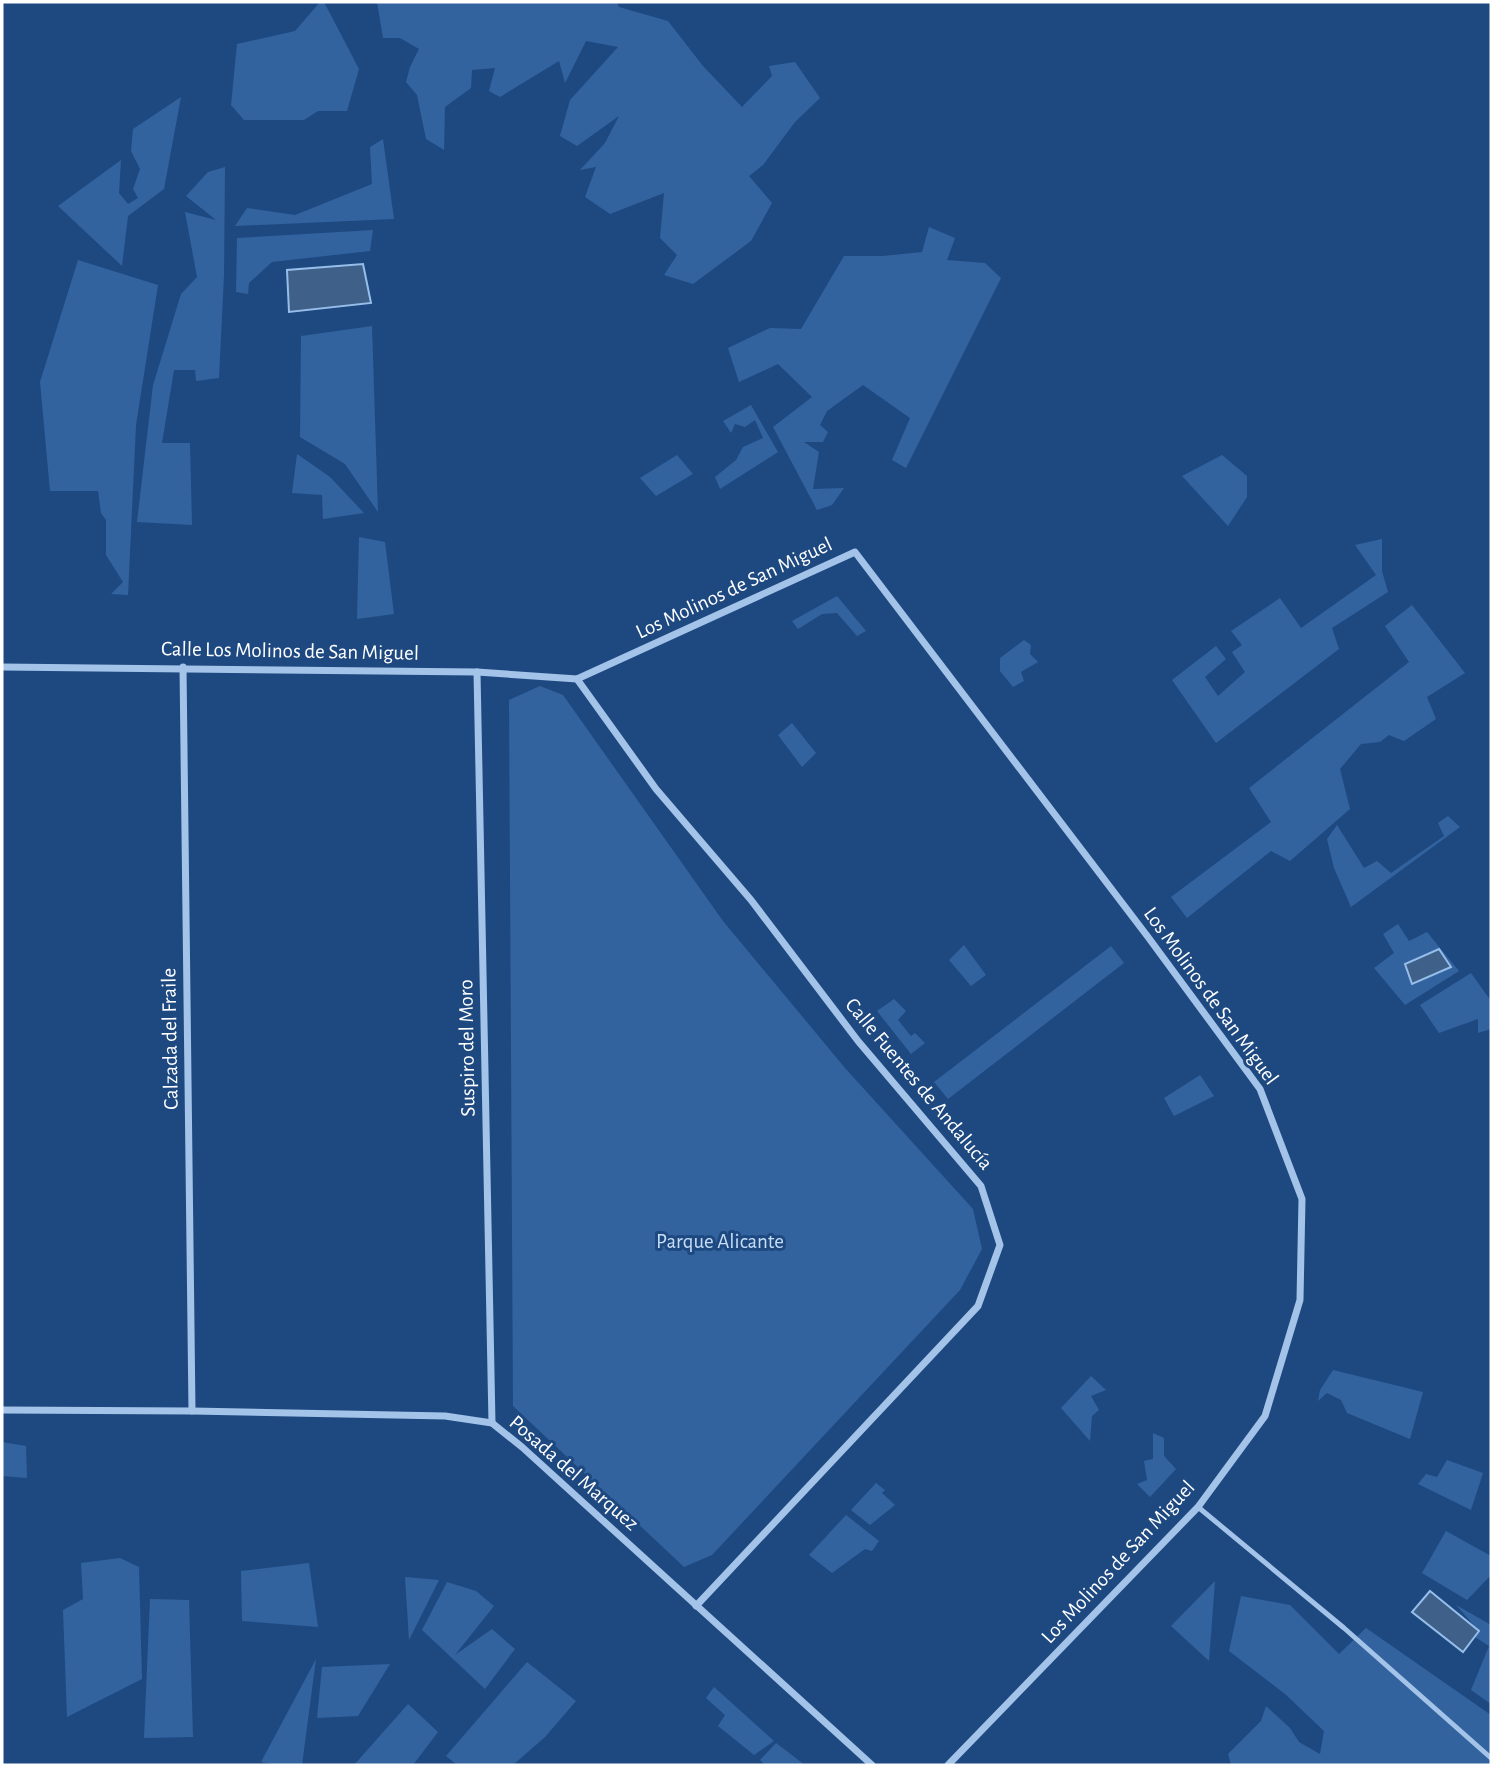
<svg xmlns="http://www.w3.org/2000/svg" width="1493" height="1767" font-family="'Alegreya Sans',sans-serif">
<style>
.green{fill:#32639f}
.water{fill:#3f6088;stroke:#96beea;stroke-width:2}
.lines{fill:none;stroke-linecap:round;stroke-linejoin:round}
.service{stroke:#a3c3e9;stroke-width:5}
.minor{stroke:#a3c3e9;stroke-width:7}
.labels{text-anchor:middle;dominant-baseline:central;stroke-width:6;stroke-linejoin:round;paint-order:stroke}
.street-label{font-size:21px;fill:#fff;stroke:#1e4980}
.park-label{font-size:21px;fill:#c7ddf7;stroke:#1e4980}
</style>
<rect width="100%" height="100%" fill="#1e4980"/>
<g class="green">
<polygon points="320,2 324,2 359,69 347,111 318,111 304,120 244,120 231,105 237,44 295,31"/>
<polygon points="377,2 617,2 619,7 668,21 703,66 742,107 772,76 769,66 795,62 820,98 795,122 763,165 749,176 772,203 751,241 693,284 664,275 677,255 660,238 664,193 610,214 585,197 596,167 580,170 605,143 619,116 577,146 560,136 570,100 618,47 586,41 565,83 559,61 500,97 489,91 495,68 472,70 471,88 445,107 444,150 426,139 417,95 406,82 410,67 419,49 400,38 383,38"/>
<polygon points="181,97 164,189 128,216 122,266 58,206 121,160 119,193 128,204 138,198 133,189 140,169 131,151 133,129"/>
<polygon points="383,139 394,219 235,226 247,208 295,215 372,184 370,147"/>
<polygon points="225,167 224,275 219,378 196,381 195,370 174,370 162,443 190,443 192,525 137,522 153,385 181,294 197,277 185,212 216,220 186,196 208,172"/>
<polygon points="929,227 955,238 947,260 985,263 1001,278 906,468 892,460 910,418 863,385 827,411 820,425 828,432 823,442 804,442 819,452 813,489 844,488 832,505 817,510 773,427 812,397 778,364 739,382 728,348 770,328 801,329 844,256 883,256 922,252"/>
<polygon points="373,230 370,251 272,262 249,283 248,294 236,292 237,238"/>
<polygon points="78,260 158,285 136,425 128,595 111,594 123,582 106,555 106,520 101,513 98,491 50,491 40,382"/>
<polygon points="372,326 378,512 345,464 300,437 301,336"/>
<polygon points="751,405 778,452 720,489 715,477 736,460 743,447 763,438 755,420 745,427 735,424 731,433 723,421"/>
<polygon points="297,454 330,477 364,513 323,519 322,495 292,493"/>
<polygon points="677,455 693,474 656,496 640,478"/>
<polygon points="1222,455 1247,476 1247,497 1228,526 1182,476"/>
<polygon points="359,537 385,542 394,614 357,619"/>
<polygon points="1382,539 1382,571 1388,592 1332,628 1339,649 1216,743 1172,680 1216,646 1226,659 1205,677 1218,696 1245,672 1232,652 1242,645 1231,631 1280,598 1301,628 1376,575 1355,545"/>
<polygon points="837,596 866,631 857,636 837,613 822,614 798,629 792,621"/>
<polygon points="1412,605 1465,673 1427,697 1436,719 1404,741 1389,735 1380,742 1361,744 1340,769 1350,809 1290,861 1271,851 1187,918 1171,897 1271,822 1249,788 1409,662 1385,626"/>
<polygon points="1024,640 1031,645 1030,654 1038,662 1021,672 1024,681 1013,687 1000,671 1000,658"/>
<polygon points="540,686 563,695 723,921 845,1068 973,1209 982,1249 960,1290 712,1555 684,1567 513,1406 509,700"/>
<polygon points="792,723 816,753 802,767 778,735"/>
<polygon points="1448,816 1460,827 1351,907 1334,868 1327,839 1337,825 1364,868 1377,861 1391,873 1444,836 1438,823"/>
<polygon points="1398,924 1409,941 1427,932 1459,971 1405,1005 1374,968 1394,953 1383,934"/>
<polygon points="964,945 986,975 971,986 949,960"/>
<polygon points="1111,946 1124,963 948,1099 934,1082"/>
<polygon points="1471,973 1491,1001 1491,1029 1478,1033 1478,1019 1439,1033 1420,1005"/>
<polygon points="894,999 906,1011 898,1020 911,1036 915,1033 925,1043 911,1054 877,1011"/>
<polygon points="1200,1075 1214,1096 1174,1116 1164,1098"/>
<polygon points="1333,1370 1423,1392 1410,1439 1347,1413 1341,1400 1327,1393 1318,1401 1320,1390"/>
<polygon points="1091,1376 1106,1390 1091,1396 1099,1410 1092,1416 1090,1441 1061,1408"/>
<polygon points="1153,1433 1164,1438 1164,1456 1176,1469 1150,1497 1137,1484 1147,1480 1144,1461 1153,1459"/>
<polygon points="2,1442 26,1446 27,1478 2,1476"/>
<polygon points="1447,1460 1483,1473 1471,1510 1418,1484 1426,1474 1437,1477"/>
<polygon points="876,1483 885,1490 882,1493 895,1505 870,1525 851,1510"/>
<polygon points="846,1515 879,1541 872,1551 865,1549 832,1573 809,1555"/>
<polygon points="1446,1531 1491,1556 1491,1575 1467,1600 1422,1573"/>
<polygon points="120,1558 139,1567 142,1679 67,1717 63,1610 83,1599 81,1563"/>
<polygon points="309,1563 318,1627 242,1621 241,1571"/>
<polygon points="405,1577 439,1580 409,1640"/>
<polygon points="1215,1581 1209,1661 1171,1626"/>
<polygon points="447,1582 476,1591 494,1606 455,1655 492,1629 515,1649 485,1689 422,1630"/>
<polygon points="1241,1596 1290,1605 1339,1654 1366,1628 1491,1715 1491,1765 1231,1765 1228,1754 1261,1721 1266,1706 1290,1728 1299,1742 1320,1754 1324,1731 1285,1694 1229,1651"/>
<polygon points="150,1599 189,1600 193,1737 144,1738"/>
<polygon points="1456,1605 1491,1625 1491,1704 1471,1690 1489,1646 1475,1637 1479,1631"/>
<polygon points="316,1659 302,1765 276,1765 261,1762"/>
<polygon points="527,1662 576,1701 545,1737 513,1765 457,1765 446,1756"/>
<polygon points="390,1664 358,1716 317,1718 322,1667"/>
<polygon points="714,1687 774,1741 754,1755 718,1726 725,1715 706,1698"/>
<polygon points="408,1704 438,1732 413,1765 354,1765"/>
<polygon points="776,1743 805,1765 765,1765 760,1760"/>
</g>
<g class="water">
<polygon points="363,264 371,303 289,312 287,270"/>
<polygon points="1439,949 1451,967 1412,984 1405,964"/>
<polygon points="1430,1591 1479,1631 1463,1652 1412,1612"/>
</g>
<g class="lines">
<polyline class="service" points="1198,1507 1344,1628 1491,1758"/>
<g class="minor">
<polyline points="2,667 477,672 577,679 855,552 1148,937 1260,1089 1302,1199 1300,1300 1265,1416 1198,1507 948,1765"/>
<polyline points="183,667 192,1411"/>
<polyline points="477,672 492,1423"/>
<polyline points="577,679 656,789 751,900 858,1041 981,1186 1000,1245 978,1306 696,1606"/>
<polyline points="2,1410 192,1411 445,1416 492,1423 522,1447 872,1765"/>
</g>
</g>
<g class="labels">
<g class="street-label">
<text transform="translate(734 588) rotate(-25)">Los Molinos de San Miguel</text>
<text transform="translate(290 651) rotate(1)">Calle Los Molinos de San Miguel</text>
<text transform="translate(1211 996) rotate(54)">Los Molinos de San Miguel</text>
<text transform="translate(170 1039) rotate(-91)">Calzada del Fraile</text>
<text transform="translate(467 1048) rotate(-91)">Suspiro del Moro</text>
<text transform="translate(919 1084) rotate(50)">Calle Fuentes de Andalucía</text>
<text transform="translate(574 1473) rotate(41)">Posada del Marquez</text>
<text transform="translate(1118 1562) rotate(-47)">Los Molinos de San Miguel</text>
</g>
<g class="park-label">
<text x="720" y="1241">Parque Alicante</text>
</g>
</g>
<rect width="1493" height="1767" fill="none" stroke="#ffffff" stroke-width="7"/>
</svg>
